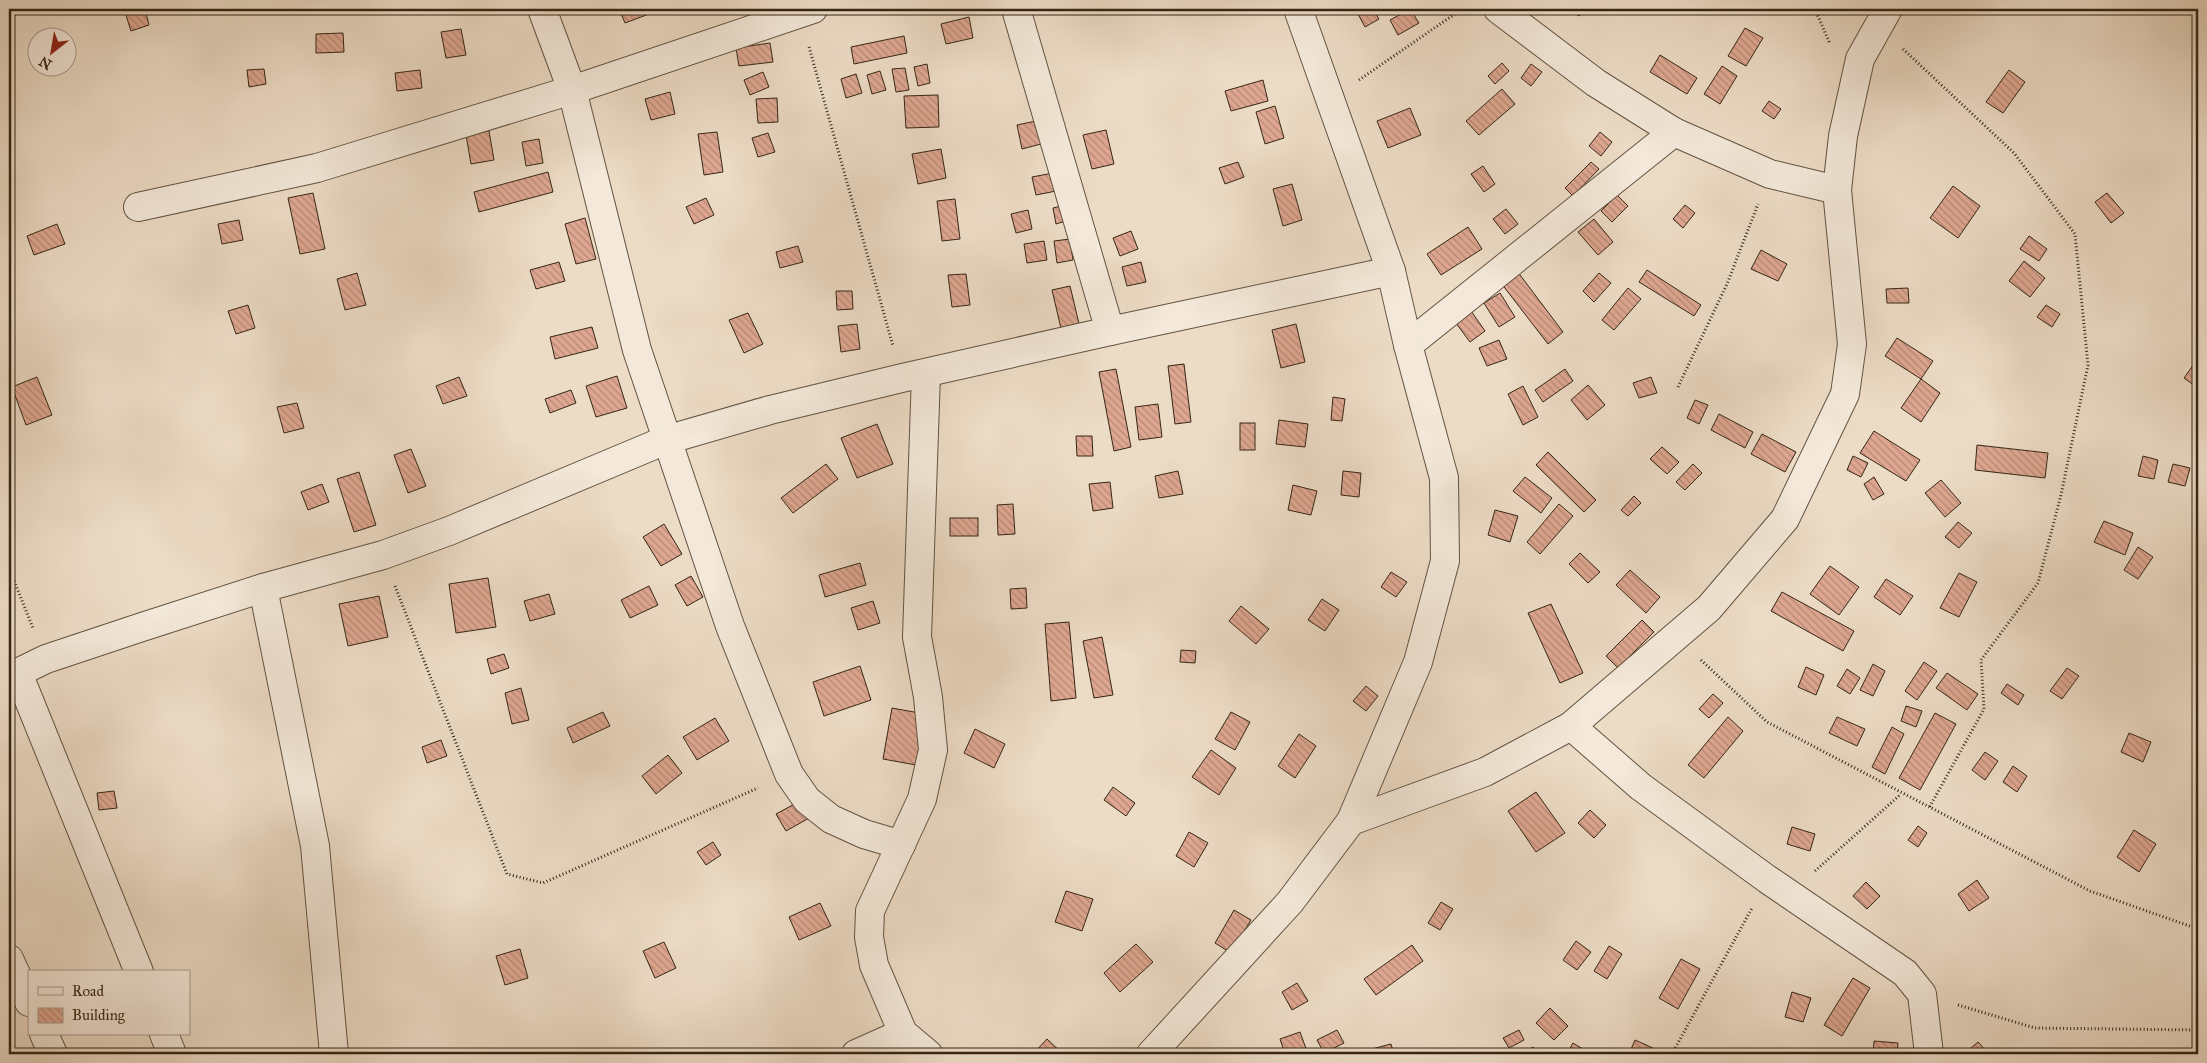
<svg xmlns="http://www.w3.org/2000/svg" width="2207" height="1063" font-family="'IM FELL Great Primer',serif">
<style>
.building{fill:url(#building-back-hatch);stroke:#342615}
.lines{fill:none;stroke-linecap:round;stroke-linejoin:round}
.street-casing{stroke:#625341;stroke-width:30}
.path{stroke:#342615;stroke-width:3;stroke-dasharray:1 2.5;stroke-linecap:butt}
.street{stroke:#f3e8d9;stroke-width:28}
</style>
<defs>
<pattern id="building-back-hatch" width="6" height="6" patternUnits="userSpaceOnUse" patternTransform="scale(1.25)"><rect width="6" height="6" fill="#dfa791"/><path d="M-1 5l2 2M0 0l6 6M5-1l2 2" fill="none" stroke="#b68875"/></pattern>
</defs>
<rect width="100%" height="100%" fill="#ecdbc5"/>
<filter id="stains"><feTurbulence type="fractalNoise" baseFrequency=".004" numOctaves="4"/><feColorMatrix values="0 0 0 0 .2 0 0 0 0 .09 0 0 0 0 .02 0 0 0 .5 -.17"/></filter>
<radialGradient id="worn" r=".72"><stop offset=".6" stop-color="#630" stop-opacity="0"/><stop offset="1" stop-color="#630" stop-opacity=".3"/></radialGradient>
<g class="building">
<polygon points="124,9 145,9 149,25 131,31"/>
<polygon points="474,9 493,9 493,11 475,14"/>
<polygon points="619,9 647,9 649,14 625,23"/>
<polygon points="1368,9 1373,9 1379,19 1365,27 1358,14"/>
<polygon points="1410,9 1419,23 1398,35 1390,20"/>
<polygon points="1570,9 1585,9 1579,16"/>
<polygon points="969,17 973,38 946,44 941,24"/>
<polygon points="1745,28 1763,38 1746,66 1728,56"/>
<polygon points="461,29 466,55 446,58 441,32"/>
<polygon points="343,33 344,52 316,53 316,34"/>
<polygon points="904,36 907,53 854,64 851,47"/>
<polygon points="770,43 773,62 739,66 736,48"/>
<polygon points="1660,55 1697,78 1687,94 1650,72"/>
<polygon points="1502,63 1509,71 1495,84 1488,76"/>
<polygon points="927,64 930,83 918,86 914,67"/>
<polygon points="1531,64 1542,72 1531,86 1521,78"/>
<polygon points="1722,66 1737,76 1720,104 1704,94"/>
<polygon points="905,68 909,90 896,92 892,69"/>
<polygon points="264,69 266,84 249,87 247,70"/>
<polygon points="420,70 422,88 397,91 395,73"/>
<polygon points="2009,70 2025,82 2003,113 1986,102"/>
<polygon points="880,71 886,90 872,94 867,75"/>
<polygon points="763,72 769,87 750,95 744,80"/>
<polygon points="856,74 862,93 846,98 841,79"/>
<polygon points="1263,80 1268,101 1231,111 1225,91"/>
<polygon points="1502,89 1515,104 1479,135 1466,121"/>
<polygon points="670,92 675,114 651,120 645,99"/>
<polygon points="938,95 939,127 906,128 904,96"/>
<polygon points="777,98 778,122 758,123 756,99"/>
<polygon points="1769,101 1781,109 1774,119 1762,111"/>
<polygon points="1275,106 1284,138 1265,144 1256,112"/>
<polygon points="1410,108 1421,135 1388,148 1377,121"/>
<polygon points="1036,121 1041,144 1022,149 1017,125"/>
<polygon points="1106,130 1114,164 1092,169 1083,135"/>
<polygon points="489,131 494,160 471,164 466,135"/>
<polygon points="717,132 723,172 704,175 698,134"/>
<polygon points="1600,132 1612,142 1601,156 1589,146"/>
<polygon points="768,133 775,152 758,157 752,138"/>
<polygon points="539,139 543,163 526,166 522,142"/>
<polygon points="941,149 946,178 918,184 912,154"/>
<polygon points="1238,162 1244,177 1225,184 1219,168"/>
<polygon points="1591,162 1599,169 1573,196 1565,188"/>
<polygon points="1483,166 1495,184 1484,192 1471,174"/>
<polygon points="548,172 553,192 479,212 474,192"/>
<polygon points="1053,173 1056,191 1036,195 1032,177"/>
<polygon points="1292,184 1302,220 1283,226 1273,189"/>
<polygon points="1953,186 1980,206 1958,238 1930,218"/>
<polygon points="313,193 325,249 300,254 288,198"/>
<polygon points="2107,193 2124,213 2111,223 2095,202"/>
<polygon points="1617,195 1628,206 1612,222 1601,211"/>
<polygon points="706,198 714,215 694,224 686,207"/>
<polygon points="955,199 960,239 942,241 937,201"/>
<polygon points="1065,205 1069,220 1056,224 1053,208"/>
<polygon points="1685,205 1695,213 1683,228 1673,219"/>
<polygon points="1506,209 1518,224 1505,234 1493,219"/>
<polygon points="1028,210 1032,229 1016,233 1011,214"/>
<polygon points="585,218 596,259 576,264 565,224"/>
<polygon points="1594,219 1613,242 1598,255 1578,232"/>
<polygon points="239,220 243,240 222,244 218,224"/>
<polygon points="57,224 65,244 34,255 27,236"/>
<polygon points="1468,227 1482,249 1441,275 1427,254"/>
<polygon points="1131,231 1138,249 1120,256 1113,238"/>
<polygon points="2029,236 2047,249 2039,261 2020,249"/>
<polygon points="1070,239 1073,260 1057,263 1054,241"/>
<polygon points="1044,241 1047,260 1027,263 1024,244"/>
<polygon points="798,246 803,262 780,268 776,252"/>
<polygon points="1761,250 1787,264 1778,281 1751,269"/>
<polygon points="2024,261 2045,278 2030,297 2009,281"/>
<polygon points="559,262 565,281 536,289 530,270"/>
<polygon points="1141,262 1146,282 1127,286 1122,267"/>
<polygon points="1647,270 1701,305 1694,316 1639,282"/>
<polygon points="1517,271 1563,332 1548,344 1501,283"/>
<polygon points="357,273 366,305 345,310 337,279"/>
<polygon points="1599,273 1611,283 1594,302 1583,291"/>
<polygon points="966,274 970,305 952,307 948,275"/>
<polygon points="1070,286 1081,332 1063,337 1052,290"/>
<polygon points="1628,288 1641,299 1614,330 1602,320"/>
<polygon points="1908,288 1909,303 1887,303 1886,289"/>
<polygon points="836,291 852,291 853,309 837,310"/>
<polygon points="1500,293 1515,317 1499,327 1484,303"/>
<polygon points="248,305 255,328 236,334 228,311"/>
<polygon points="2046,305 2060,314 2052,327 2037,317"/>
<polygon points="1469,308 1485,331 1470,342 1453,319"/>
<polygon points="748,313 763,344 744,353 729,320"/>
<polygon points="10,322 15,338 9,340 9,323"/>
<polygon points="857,324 860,349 841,352 838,326"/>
<polygon points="1296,324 1305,362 1281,368 1272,330"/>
<polygon points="592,327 598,348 555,359 550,337"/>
<polygon points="1897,338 1933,361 1921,379 1885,356"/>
<polygon points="1499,340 1507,359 1487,366 1479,348"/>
<polygon points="1184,364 1191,422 1175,424 1168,366"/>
<polygon points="2194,364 2198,368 2198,388 2184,378"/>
<polygon points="1116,369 1131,447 1114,451 1099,372"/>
<polygon points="1565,369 1573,381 1543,402 1535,390"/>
<polygon points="617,376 627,408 596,417 586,386"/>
<polygon points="37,377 52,415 26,425 12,387"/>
<polygon points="459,377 467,396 443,404 436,386"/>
<polygon points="1651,377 1657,393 1639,398 1633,383"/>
<polygon points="1921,379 1940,393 1921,422 1901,408"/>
<polygon points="1588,385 1605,405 1587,420 1571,400"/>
<polygon points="1523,386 1538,417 1523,425 1508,394"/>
<polygon points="571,390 576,403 550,413 545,399"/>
<polygon points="1333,397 1345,399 1342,421 1331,420"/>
<polygon points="1695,400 1708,405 1699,424 1687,418"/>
<polygon points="297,403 304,428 284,433 277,407"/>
<polygon points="1158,404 1162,437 1139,440 1135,407"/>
<polygon points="1719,414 1753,432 1745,448 1711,430"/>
<polygon points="1279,420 1308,424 1305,447 1276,444"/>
<rect x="1240" y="423" width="15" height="27"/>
<polygon points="877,424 893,464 857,478 841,438"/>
<polygon points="1874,431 1920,460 1906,481 1860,453"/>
<polygon points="1762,434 1796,452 1785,472 1751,454"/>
<polygon points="1076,436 1092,436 1093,456 1077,456"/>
<polygon points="1977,445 2048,453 2045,478 1975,470"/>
<polygon points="1662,447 1679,462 1667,474 1650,459"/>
<polygon points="411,449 426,486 408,493 394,455"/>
<polygon points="1548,452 1596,500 1584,512 1536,465"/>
<polygon points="1853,456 1868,463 1861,477 1847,470"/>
<polygon points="2143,456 2158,460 2154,479 2138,476"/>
<polygon points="826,464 838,479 793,513 781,498"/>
<polygon points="1693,464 1702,473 1685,490 1676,482"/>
<polygon points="2173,464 2190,468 2185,486 2168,482"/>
<polygon points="1178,471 1183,494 1159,498 1155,476"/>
<polygon points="1343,471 1361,473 1359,497 1341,495"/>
<polygon points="359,472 376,525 354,532 337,479"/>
<polygon points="1525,477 1552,498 1541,513 1513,491"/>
<polygon points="1874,477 1884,494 1873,500 1864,484"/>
<polygon points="1941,480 1961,503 1945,517 1925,493"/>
<polygon points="1110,482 1113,508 1093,511 1089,484"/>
<polygon points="322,484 329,502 308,510 301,492"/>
<polygon points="1293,485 1317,491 1311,515 1288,510"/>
<polygon points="1634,496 1641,503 1628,516 1621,510"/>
<polygon points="1013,504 1015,534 998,535 997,505"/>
<polygon points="1559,504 1573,516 1540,554 1527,542"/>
<polygon points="1495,510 1518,516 1510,542 1488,535"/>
<rect x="950" y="518" width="28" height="18"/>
<polygon points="2104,521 2133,533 2125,555 2094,542"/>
<polygon points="1958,522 1972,533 1959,548 1945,537"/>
<polygon points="664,524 682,554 661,566 643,537"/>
<polygon points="2138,547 2153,557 2138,579 2124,570"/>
<polygon points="1580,553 1600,572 1588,583 1569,564"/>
<polygon points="860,563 866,585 825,597 819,575"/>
<polygon points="1830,566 1859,587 1839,615 1810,594"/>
<polygon points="1630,570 1660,597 1646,613 1616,585"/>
<polygon points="1391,572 1407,582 1396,597 1381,587"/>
<polygon points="1959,573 1977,582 1959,617 1940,608"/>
<polygon points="691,576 703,597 687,606 675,585"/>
<polygon points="488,578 496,627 456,633 449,584"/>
<polygon points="1886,579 1913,596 1900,615 1874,597"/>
<polygon points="649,586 658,605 630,618 621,600"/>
<polygon points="1026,588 1027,608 1011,609 1010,589"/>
<polygon points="1782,592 1854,631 1843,651 1771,611"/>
<polygon points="549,594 555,614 530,621 524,601"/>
<polygon points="379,596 388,637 348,646 339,604"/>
<polygon points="1322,599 1339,610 1325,631 1308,620"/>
<polygon points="873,601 880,623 858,630 851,608"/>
<polygon points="1551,604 1583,673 1560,683 1528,613"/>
<polygon points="1241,606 1269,629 1256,644 1229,621"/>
<polygon points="1642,620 1654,632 1618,668 1606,656"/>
<polygon points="1069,622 1076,698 1051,701 1045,624"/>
<polygon points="1102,637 1113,695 1094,698 1083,641"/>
<polygon points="1181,650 1196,651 1195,663 1180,662"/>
<polygon points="504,654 509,668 491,674 487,659"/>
<polygon points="1924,662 1937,671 1917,700 1905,691"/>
<polygon points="1873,664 1885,671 1873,696 1860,690"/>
<polygon points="860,666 871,700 824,716 813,682"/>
<polygon points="1806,667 1824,675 1816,695 1798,687"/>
<polygon points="2067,668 2079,676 2062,699 2050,691"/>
<polygon points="1847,669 1860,678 1850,694 1837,686"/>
<polygon points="1947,673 1978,694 1967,710 1936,688"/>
<polygon points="2007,684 2024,695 2018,705 2001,693"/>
<polygon points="1366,686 1378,696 1366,711 1353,701"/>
<polygon points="521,688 529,720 512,724 505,693"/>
<polygon points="1713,694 1723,703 1709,718 1699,709"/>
<polygon points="1906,706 1922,711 1916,727 1901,721"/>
<polygon points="892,708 925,714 916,765 883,759"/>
<polygon points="603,712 610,726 573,743 567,728"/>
<polygon points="1231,712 1250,722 1235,750 1215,739"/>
<polygon points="1935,713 1956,724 1920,790 1899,778"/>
<polygon points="1728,717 1743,731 1704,778 1688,765"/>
<polygon points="1837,717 1865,729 1857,746 1829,733"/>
<polygon points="715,718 729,741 697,760 683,737"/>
<polygon points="1892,727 1904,734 1885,774 1872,767"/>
<polygon points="975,729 1005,744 994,768 964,753"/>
<polygon points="2129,733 2151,742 2143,762 2121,752"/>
<polygon points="1299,734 1316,746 1295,778 1278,766"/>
<polygon points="441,740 447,756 427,763 422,747"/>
<polygon points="1211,750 1236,768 1219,795 1192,777"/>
<polygon points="1985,752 1998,761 1985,780 1972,770"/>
<polygon points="668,755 682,773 656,794 642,776"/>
<polygon points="2013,766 2027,776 2017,792 2003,782"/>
<polygon points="1113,787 1135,803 1126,816 1104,800"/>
<polygon points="114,791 117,808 99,810 97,793"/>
<polygon points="1536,792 1565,833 1536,852 1508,811"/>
<polygon points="802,800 811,817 786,831 776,814"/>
<polygon points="1590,810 1606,825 1594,838 1578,823"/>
<polygon points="1918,826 1927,833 1918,847 1908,840"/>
<polygon points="1792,827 1815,834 1810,851 1787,844"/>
<polygon points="2134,830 2156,844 2139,872 2117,857"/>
<polygon points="1189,832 1208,843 1194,867 1176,856"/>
<polygon points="713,842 721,855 706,865 697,852"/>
<polygon points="1977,880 1989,898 1969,911 1958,894"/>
<polygon points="1866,882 1880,896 1867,909 1853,896"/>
<polygon points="1066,891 1093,899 1082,931 1055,922"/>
<polygon points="1441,902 1453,909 1440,930 1428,923"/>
<polygon points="820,903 831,926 799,940 789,917"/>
<polygon points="1234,910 1251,920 1231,953 1215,943"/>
<polygon points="1576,941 1591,952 1577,970 1563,960"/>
<polygon points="664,942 676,968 655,978 643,951"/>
<polygon points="1136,944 1153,962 1120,992 1104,973"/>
<polygon points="1412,945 1423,961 1376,995 1364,979"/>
<polygon points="1609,946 1622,954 1607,979 1594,971"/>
<polygon points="520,949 528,978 505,985 496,956"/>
<polygon points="1681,959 1700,969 1678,1009 1659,998"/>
<polygon points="1853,978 1870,988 1842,1036 1824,1025"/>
<polygon points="1297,983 1308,1001 1292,1010 1282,992"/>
<polygon points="1792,992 1811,998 1803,1022 1785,1017"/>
<polygon points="1550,1008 1568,1026 1554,1040 1536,1023"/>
<polygon points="1337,1030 1344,1043 1324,1053 1317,1040"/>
<polygon points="1519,1030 1524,1040 1509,1048 1503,1038"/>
<polygon points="1300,1032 1308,1054 1285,1054 1280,1039"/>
<polygon points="1047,1039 1063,1054 1033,1054"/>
<polygon points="1635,1040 1653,1048 1651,1054 1629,1054"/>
<polygon points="1874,1041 1898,1043 1897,1054 1873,1054"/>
<polygon points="1978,1042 1989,1054 1964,1054"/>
<polygon points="1573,1043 1591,1054 1567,1054"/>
<polygon points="1391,1044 1394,1054 1370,1054 1368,1050"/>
<polygon points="1533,1047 1538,1054 1523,1054"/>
</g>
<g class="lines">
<g class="street-casing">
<g id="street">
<polyline points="542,9 572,90 637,350 730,626 789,774 807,800 831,819 864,834 901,845"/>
<polyline points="1016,9 1110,331"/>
<polyline points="1498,9 1596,83 1674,132 1770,174 1837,190"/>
<polyline points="138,207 317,168 572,90 813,9"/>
<polyline points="1408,345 1674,132"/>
<polyline points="926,374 917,637 928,697 933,750 922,799 870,911 869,937 874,965 903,1033 928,1054"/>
<polyline points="263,588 315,846 334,1054"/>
<polyline points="18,673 139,972"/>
<polyline points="9,677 46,659 139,628 263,588 383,555 449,531 666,440 770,410 902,378 1110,331 1391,271"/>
<polyline points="1571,726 1641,787 1767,879 1905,973 1922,994 1929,1054"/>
<polyline points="1351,821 1485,772 1571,726 1709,608 1785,519 1845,394 1852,344 1837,190 1843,136 1860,59 1888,9"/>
<polyline points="9,959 29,1002"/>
<polyline points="44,1034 53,1054"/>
<polyline points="164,1034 172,1054"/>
<polyline points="856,1054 903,1033"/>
<polyline points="1151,1054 1290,902 1351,821 1418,662 1445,561 1444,478 1408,345 1391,271 1298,9"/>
</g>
</g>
<g class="path">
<polyline points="1815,9 1830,44"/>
<polyline points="809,47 893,346"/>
<polyline points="1903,49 2014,153 2075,234 2088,365 2061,495 2038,583 1981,660 1984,709 1929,808"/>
<polyline points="1359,80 1462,9"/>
<polyline points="1678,387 1727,284 1758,204"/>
<polyline points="9,568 33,628"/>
<polyline points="395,586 507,874 543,883 758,788"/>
<polyline points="1701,660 1767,722 2090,891 2198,929"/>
<polyline points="2198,840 2194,850 2198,875"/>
<polyline points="1815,871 1901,794"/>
<polyline points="1958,1005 2035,1028 2198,1030"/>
<polyline points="2197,1030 2198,1018"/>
<polyline points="1672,1054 1752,908"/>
</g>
<use href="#street" class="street"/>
</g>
<rect width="2207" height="1063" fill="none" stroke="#ecdbc5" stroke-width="30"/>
<rect x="10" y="10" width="2187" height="1043" fill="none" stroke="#342615" stroke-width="2.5"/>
<rect x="15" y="15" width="2177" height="1033" fill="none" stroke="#342615"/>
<rect x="28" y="970" width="162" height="65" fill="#f3e8d9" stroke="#a79a8b"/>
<rect x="38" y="987" width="25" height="8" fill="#f3e8d9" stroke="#a79a8b"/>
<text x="72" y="996" font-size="15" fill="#342615">Road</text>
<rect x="38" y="1008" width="25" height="15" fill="url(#building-back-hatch)" stroke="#a79a8b"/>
<text x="72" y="1020" font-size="15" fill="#342615">Building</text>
<g transform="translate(52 52) rotate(211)"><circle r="24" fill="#f3e8d9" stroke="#a79a8b"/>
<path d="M0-4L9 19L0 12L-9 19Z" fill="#8f2418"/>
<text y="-8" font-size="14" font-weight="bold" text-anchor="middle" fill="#342615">N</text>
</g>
<rect width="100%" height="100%" filter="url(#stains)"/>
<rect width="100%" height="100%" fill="url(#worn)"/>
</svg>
